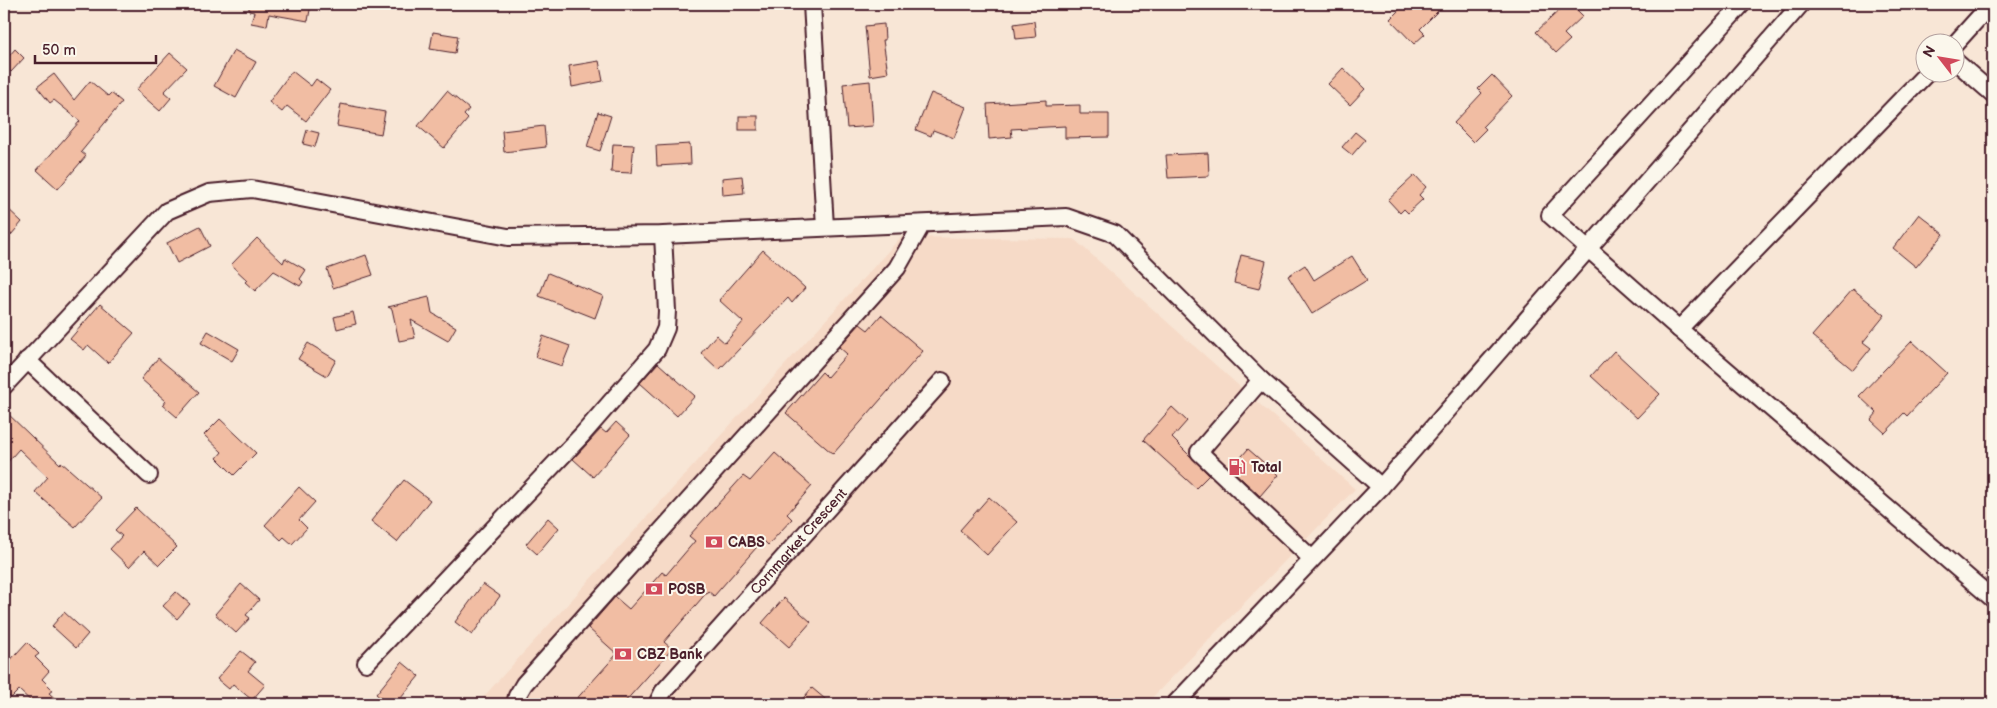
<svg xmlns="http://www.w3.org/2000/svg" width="1997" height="708" font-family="'Balsamiq Sans',sans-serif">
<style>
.built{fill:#f6dac7}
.building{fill:#f1bda3;stroke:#4a1f2b}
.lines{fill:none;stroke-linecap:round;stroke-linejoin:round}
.minor-casing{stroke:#4a1f2b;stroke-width:20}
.minor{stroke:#fbf7ec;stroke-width:16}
.labels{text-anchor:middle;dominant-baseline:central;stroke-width:4;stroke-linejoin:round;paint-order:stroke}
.poi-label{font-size:14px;font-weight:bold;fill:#4a1f2b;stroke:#fbf7ec;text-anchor:start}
.street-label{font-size:14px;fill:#4a1f2b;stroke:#fbf7ec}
</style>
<rect width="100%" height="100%" fill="#f8e6d6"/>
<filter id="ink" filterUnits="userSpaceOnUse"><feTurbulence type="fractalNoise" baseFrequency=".02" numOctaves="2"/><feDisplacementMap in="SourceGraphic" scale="10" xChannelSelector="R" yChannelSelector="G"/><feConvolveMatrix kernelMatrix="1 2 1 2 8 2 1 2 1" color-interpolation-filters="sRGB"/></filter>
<g filter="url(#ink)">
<polygon class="built" points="901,237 1074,239 1355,489 1146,704 477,704"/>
<g class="building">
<polygon points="249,4 311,4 308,21 269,14 267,26 251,23 254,12 249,11"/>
<polygon points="1405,4 1431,4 1438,11 1420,29 1425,34 1414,44 1390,19"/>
<polygon points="1566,4 1571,4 1583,16 1564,34 1570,40 1556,53 1536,32"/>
<polygon points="1034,21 1036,37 1016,39 1014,24"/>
<polygon points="884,24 885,40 883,40 888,73 870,76 865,26"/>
<polygon points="433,32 458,36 455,53 430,49"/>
<polygon points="15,49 24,58 11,72 4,66 4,62"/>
<polygon points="234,50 256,62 236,98 214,86"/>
<polygon points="170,53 187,68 164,92 171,98 160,111 136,90"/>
<polygon points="599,61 603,81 572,87 569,66"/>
<polygon points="1343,68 1365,89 1350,105 1328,84"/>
<polygon points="292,71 311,86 316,79 330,90 306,121 287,106 282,112 269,102"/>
<polygon points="54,74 74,100 90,81 108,96 111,93 122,102 81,152 86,156 58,189 37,170 80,121 54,100 50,103 37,87"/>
<polygon points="1492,75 1512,96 1483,126 1486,129 1473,142 1454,123 1482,93 1478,89"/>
<polygon points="870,81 873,126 847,128 843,84"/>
<polygon points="447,91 469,109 464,115 468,119 444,148 418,126"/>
<polygon points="931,93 966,107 954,138 933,130 931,136 916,130"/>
<polygon points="1046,100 1046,106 1080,105 1080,114 1109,114 1109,137 1065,138 1065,126 1011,129 1012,137 989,139 987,104"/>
<polygon points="341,104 385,112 381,134 337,126"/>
<polygon points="598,112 611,116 600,151 587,147"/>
<rect x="739" y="116" width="19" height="14"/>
<polygon points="544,126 546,147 504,152 502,131"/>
<polygon points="307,130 319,133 315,147 303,144"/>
<polygon points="1355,132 1365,140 1352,155 1342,147"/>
<polygon points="613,144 634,145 631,173 611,172"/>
<polygon points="690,144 691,164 657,166 656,146"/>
<polygon points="1208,153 1209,176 1168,178 1166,155"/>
<polygon points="1415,175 1426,187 1419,195 1423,199 1408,213 1404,209 1400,213 1388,200"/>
<polygon points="742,176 744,193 723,195 722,178"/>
<polygon points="4,205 22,222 11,235 4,229"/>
<polygon points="1919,214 1944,234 1916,267 1893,248"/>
<polygon points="200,226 210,246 177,263 167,243"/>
<polygon points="257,238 283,263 285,258 306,270 300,279 303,282 300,286 274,271 255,291 245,282 247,280 231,265"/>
<polygon points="763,250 805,288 792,303 788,298 719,370 701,353 716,335 725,343 743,322 719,300"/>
<polygon points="366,255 373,275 333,288 327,269"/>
<polygon points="1241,255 1266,261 1259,289 1234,283"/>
<polygon points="1352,256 1367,280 1312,314 1288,276 1305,265 1314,280"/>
<polygon points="548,273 603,296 595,318 539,296"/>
<polygon points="1853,289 1885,315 1863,342 1871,348 1853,370 1812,336"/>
<polygon points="429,297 432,313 456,327 448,341 411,320 415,338 399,341 392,309 388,307"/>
<polygon points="100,304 134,333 108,363 88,345 84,350 70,339"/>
<polygon points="353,312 356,324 337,329 334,317"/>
<polygon points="881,315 923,351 833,454 786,413 822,372 827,377 847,354 839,347 860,324 868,330"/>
<polygon points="208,331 239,349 232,361 201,343"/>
<polygon points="543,336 570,346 562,366 535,357"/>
<polygon points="1912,341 1947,373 1907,416 1904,413 1885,433 1871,420 1877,413 1859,396"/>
<polygon points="308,343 336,360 327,376 298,359"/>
<polygon points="1614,351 1660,394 1637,418 1591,376"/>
<polygon points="158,358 199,392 177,417 163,405 166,401 141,379"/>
<polygon points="658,363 695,396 677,416 640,383"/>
<polygon points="1172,407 1187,421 1172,438 1209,475 1196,488 1143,440"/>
<polygon points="4,410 60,464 61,462 102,498 75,527 35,492 48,477 19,449 4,466"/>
<polygon points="220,419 256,453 234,475 217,458 222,452 204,435"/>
<polygon points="616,422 630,435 593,477 573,459 601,429 606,433"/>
<polygon points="1248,449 1278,475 1260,496 1231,469"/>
<polygon points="775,453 812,486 787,514 792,519 768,545 763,540 714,596 708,591 664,642 672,649 623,704 572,704 617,654 588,628 615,597 629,609 662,572 666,575 695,541 689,536 743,476 750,481"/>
<polygon points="404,480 430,500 397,542 371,521"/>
<polygon points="299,487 315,502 299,520 307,528 292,544 284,537 281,540 265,525"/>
<polygon points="989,497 1017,522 987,555 960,530"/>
<polygon points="136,508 177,547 159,565 144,551 129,567 110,549 122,536 115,530"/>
<polygon points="548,518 559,528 537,554 526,544"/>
<polygon points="241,584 259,600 246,615 250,618 236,633 215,614"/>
<polygon points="483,584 500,596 472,635 455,622"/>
<polygon points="176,592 190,604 177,619 163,606"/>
<polygon points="784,598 811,622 789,647 762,623"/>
<polygon points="64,612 88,634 76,648 52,626"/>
<polygon points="27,642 39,654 35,657 49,671 42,679 53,690 49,693 61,704 34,704 19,690 11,698 4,691 4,667"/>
<polygon points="241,651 255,662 248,671 265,685 252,700 233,684 229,689 217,679"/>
<polygon points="402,662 419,676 396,704 388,704 376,694"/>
<polygon points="812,688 831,704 798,704"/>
</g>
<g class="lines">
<g class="minor-casing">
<g id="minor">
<polyline points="812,4 825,227"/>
<polyline points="1742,4 1550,215 1679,329 1993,599"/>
<polyline points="1954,45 1991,4"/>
<polyline points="1954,60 1993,94"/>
<polyline points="1679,329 1928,72"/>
<polyline points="27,360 149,475"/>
<polyline points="1261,380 1199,452 1311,558"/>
<polyline points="4,386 167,211 209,193 252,189 508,237 663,235 1066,217 1115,234 1261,380 1381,487"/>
<polyline points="366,663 582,435 657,349 666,328 667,311 663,235"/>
<polyline points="515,704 517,696 524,684 897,268 922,224"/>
<path id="s1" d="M 657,704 L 663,692 L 942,381"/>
<polyline points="1175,704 1381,487 1801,4"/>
</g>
</g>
<use href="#minor" class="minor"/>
</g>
</g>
<defs>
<g id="fuel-bare" transform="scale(1.35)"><path d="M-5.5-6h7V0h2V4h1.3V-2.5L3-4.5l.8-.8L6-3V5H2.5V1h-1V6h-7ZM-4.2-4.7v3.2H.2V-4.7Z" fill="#d1495b" stroke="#fbf7ec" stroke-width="2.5" paint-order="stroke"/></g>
<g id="bank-bare" transform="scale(1.35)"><path d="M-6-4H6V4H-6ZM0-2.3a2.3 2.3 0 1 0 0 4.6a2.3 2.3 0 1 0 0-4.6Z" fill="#d1495b" stroke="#fbf7ec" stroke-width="2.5" paint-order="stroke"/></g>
</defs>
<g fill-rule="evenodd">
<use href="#fuel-bare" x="1237" y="467"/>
<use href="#bank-bare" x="714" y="542"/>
<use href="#bank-bare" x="654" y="589"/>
<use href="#bank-bare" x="623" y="654"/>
</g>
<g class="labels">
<g class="poi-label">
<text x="1251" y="467">Total</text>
<text x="728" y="542">CABS</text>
<text x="668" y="589">POSB</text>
<text x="637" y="654">CBZ Bank</text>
</g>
<g class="street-label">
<text stroke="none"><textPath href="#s1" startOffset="216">Cornmarket Crescent</textPath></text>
</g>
</g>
<rect width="1997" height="708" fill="none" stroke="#fbf7ec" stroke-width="20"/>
<rect x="10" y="10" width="1977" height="688" fill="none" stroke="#4a1f2b" stroke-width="2" filter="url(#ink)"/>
<g transform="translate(1940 58) rotate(301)"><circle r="24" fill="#fbf7ec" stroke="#b4a19f"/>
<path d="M0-4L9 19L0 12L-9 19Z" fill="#d1495b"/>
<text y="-8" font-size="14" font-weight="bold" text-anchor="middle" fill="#4a1f2b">N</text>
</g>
<path d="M35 55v8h121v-8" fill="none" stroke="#4a1f2b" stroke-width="2.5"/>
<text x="42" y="55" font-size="15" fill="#4a1f2b" stroke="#fbf7ec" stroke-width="4" paint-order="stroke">50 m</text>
</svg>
